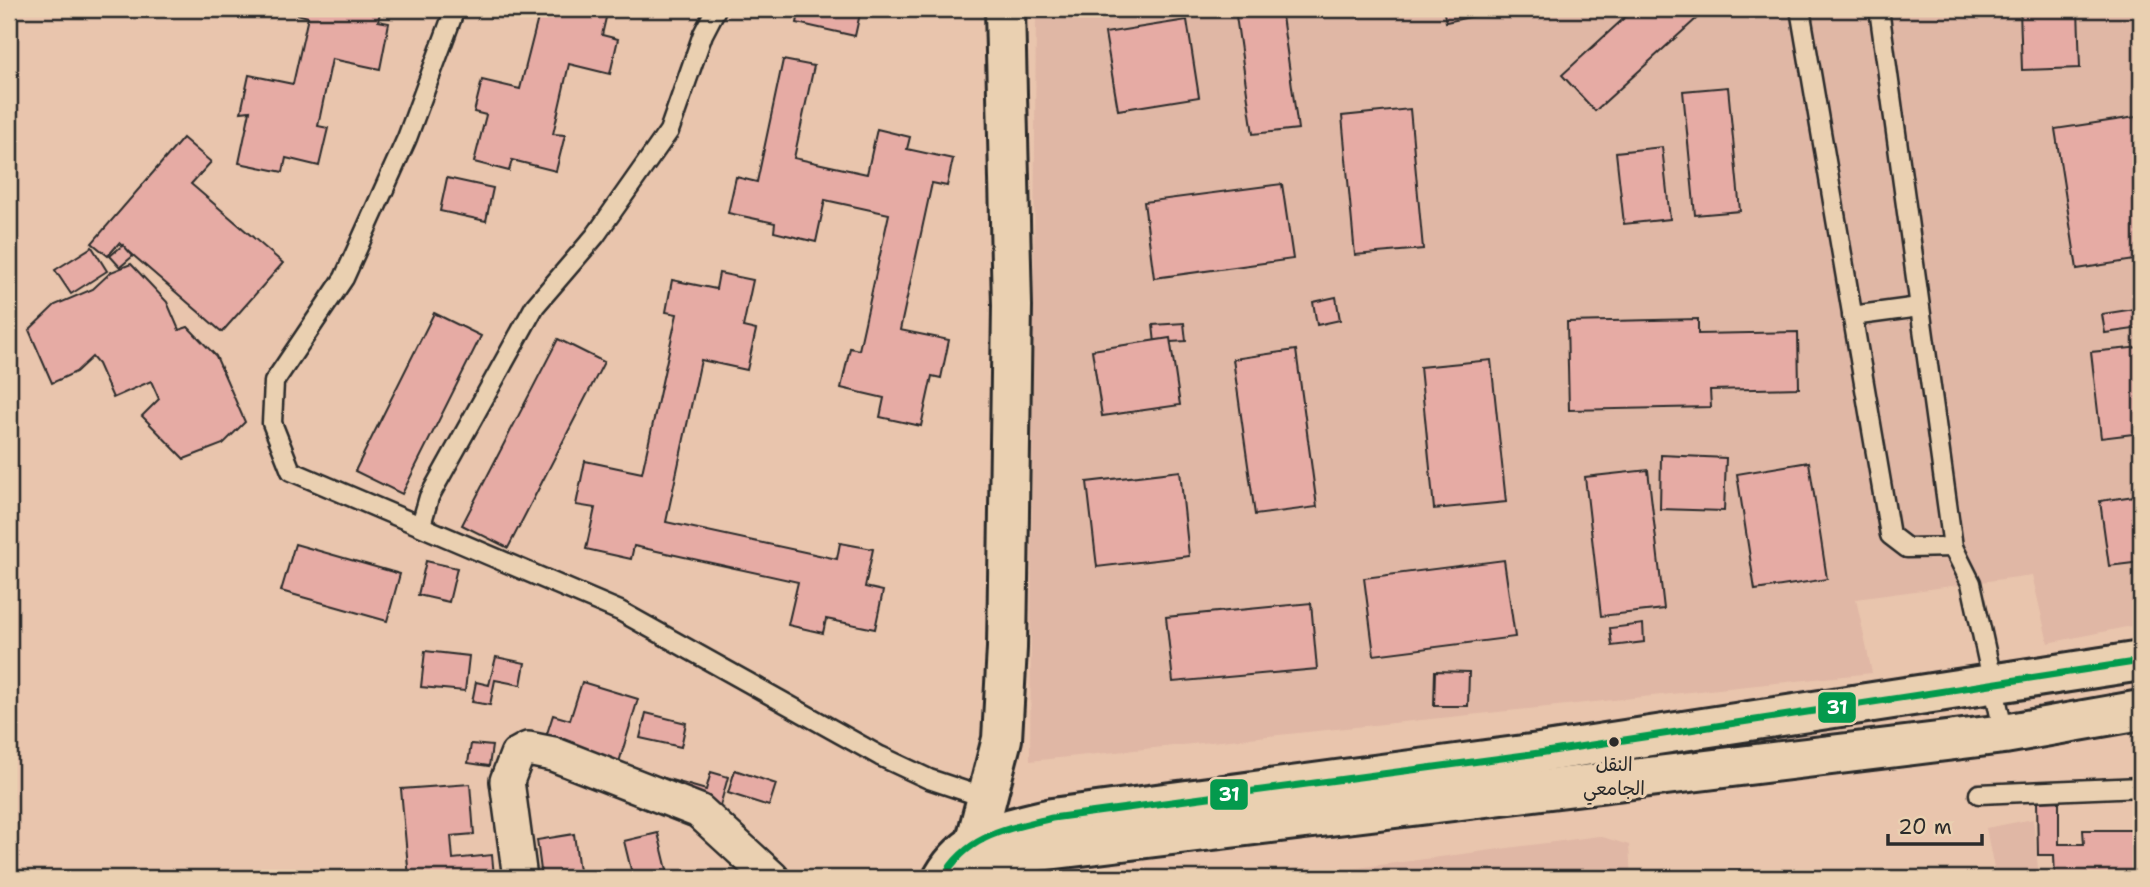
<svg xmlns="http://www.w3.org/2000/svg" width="2150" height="887" font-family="'Shantell Sans','Playpen Sans Arabic',sans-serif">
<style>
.built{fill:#e0b7a5}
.building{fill:#e6aba4;stroke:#2b2b2b;stroke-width:2}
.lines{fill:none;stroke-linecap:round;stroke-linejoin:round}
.lane-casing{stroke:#2b2b2b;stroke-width:23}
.street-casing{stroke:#2b2b2b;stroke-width:38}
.secondary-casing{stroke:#2b2b2b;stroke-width:44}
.lane{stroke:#ead0b1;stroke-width:18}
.street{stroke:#ead0b1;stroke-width:33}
.secondary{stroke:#ead0b1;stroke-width:38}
.bus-1-casing{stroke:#ead0b1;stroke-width:12}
.bus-1{stroke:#049a4d;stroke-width:7}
.bus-dot{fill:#2b2b2b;stroke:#ead0b1;stroke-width:2.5}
.labels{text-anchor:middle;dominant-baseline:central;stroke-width:6;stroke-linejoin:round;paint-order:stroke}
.bus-label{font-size:19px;fill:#2b2b2b;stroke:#ead0b1}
.line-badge{stroke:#ead0b1;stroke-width:2.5}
.badge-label{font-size:19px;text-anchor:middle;font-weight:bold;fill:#fff}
</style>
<rect width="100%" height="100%" fill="#e9c5ad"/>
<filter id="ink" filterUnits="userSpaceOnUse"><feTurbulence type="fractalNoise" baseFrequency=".0143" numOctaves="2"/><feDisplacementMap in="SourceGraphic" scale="14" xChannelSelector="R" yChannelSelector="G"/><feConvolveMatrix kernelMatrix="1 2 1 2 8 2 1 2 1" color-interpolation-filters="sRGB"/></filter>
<g filter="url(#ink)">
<g class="built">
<polygon points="1036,9 2141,9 2141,624 2048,643 2032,575 1856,599 1872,673 1030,761"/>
<polygon points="2033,819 2039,878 1996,878 1986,828"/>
<polygon points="1599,836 1629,845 1631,878 1282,878"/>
</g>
<g class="building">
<polygon points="298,9 381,9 378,21 389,23 380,69 332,59 318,126 328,128 319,166 286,158 283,172 239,163 250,111 241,112 249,75 293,84 308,17 297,14"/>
<polygon points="530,9 608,9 602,35 618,39 610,74 569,64 553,134 565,135 556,171 512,160 509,171 474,162 486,115 474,112 482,80 520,89 538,18 528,18"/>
<polygon points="800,9 861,9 855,36 797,23"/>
<polygon points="1235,9 1281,9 1298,129 1253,134"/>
<polygon points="1443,9 1478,9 1479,15 1446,22"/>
<polygon points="1634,9 1707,9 1595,111 1562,75"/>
<polygon points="2020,9 2078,9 2080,68 2022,70"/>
<polygon points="1187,20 1199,97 1118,110 1105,33"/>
<polygon points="783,60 814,66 794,158 867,174 877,129 910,137 907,149 953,159 947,186 932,183 900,330 949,340 941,378 932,376 921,426 880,417 884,398 841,388 850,348 859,350 889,214 825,200 816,242 774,232 775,223 728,213 736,177 757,182"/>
<polygon points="1728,87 1740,211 1695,215 1683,91"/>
<polygon points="1410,109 1423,249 1355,255 1342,116"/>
<polygon points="2136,117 2141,149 2141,259 2077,269 2055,129"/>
<polygon points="183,138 211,162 191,184 283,263 222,332 119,243 108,256 92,243"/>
<polygon points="1662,147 1670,219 1624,224 1616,152"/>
<polygon points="447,178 493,188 486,221 440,211"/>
<polygon points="1282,184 1293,259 1154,278 1144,202"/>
<polygon points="123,245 133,256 120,267 110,256"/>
<polygon points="92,247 107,271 71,294 55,270"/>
<polygon points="131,264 167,302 179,330 188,327 216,356 245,422 223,444 184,459 142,416 159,399 151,381 113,398 98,364 92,357 76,372 52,383 29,330 55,305 93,289 111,272"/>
<polygon points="719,273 753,280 743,327 756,330 747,370 701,360 666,522 837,559 840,543 873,549 865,587 883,591 875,629 826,619 823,633 788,625 798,582 634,546 631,559 586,549 595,508 576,505 585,461 642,473 677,314 666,312 672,280 716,289"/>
<polygon points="1336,297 1340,320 1317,325 1313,302"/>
<polygon points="2141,308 2141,328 2105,333 2102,314"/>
<polygon points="434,313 481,336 402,494 355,471"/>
<polygon points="1698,319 1698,334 1798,332 1799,388 1710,390 1711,407 1569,410 1567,322"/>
<polygon points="1184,323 1186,341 1155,343 1153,325"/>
<polygon points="1170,338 1180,405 1102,416 1092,350"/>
<polygon points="558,339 604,362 508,548 462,525"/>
<polygon points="2141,347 2141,433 2101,438 2091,352"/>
<polygon points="1296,350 1317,507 1255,515 1233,359"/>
<polygon points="1491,360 1506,502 1434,509 1420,367"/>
<polygon points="1661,455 1726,458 1724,511 1660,509"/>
<polygon points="1809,462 1827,579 1755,590 1737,474"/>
<polygon points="1648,470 1664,609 1601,616 1585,477"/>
<polygon points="1180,471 1189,556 1097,567 1087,482"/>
<polygon points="2141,495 2141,562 2109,566 2100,501"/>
<polygon points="295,544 400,574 387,621 281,591"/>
<polygon points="1504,560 1515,637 1374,655 1364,578"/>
<polygon points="426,561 457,568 449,602 418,595"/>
<polygon points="1311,603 1317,669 1173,682 1166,617"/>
<polygon points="1643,624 1644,642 1612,646 1610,628"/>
<polygon points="425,651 469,656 465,691 421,687"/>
<polygon points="496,657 525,663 521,685 495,680 490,705 472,702 476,682 489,685"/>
<polygon points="1435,671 1469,672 1468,706 1434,706"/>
<polygon points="582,682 638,699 617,769 543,746 553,715 570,720"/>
<polygon points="646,713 686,723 681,747 640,738"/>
<polygon points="471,744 492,746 489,766 468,763"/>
<polygon points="735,770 776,784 769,806 728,793"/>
<polygon points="640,771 706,790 711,772 728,777 720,806 637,782"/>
<polygon points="470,784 474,834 451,836 453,859 492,855 494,876 409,878 401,789"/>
<polygon points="2059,801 2059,844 2084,844 2083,830 2141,830 2141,878 2055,878 2054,855 2038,855 2037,802"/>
<polygon points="658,833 669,878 633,878 624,841"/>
<polygon points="574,834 580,878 542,878 537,840"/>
<rect x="9" y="835" width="5" height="26"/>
</g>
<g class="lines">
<g class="lane-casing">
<g id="lane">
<polyline points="455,9 407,138 344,278 274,382 272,423 291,471 620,611 880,756 929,779 986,798"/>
<polyline points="1800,9 1890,535 1907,548 1953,547 1879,9"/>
<polyline points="1852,316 1919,307"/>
<polyline points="421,525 429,497 535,306 595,236 669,131 703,34 716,9"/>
<polyline points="1953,547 1971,583 2004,734"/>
<polyline points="1979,794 2141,787"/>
</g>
</g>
<g class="street-casing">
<polyline id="street" points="520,878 507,781 517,755 528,749 553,754 699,811 772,878"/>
</g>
<g class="secondary-casing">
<g id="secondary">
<polyline points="972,856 1002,739 1007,648 1012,306 1005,9"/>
<path d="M 943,878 C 967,835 1007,829 1052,818 L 1539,753 L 2141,661"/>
<polyline points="973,878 993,864 1023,853 2004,734 2141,710"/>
</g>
</g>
<use href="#lane" class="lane"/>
<use href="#street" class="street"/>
<use href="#secondary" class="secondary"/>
<g class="bus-1-casing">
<path id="bus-1" d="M 943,878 C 967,835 1007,829 1052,818 L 1539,753 L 2141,661"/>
</g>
<use href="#bus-1" class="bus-1"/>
</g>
</g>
<circle class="bus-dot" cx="1614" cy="742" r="6"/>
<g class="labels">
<g class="bus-label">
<text x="1614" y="764">النقل<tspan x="1614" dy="24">الجامعي</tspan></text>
</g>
</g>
<g class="line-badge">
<rect x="1817" y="691" width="40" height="33" rx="7" fill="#049a4d"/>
<rect x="1209" y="778" width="40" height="33" rx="7" fill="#049a4d"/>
</g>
<g class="badge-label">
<text x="1837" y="714">31</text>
<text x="1229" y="801">31</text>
</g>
<rect width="2150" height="887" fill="none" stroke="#ead0b1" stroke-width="35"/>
<rect x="18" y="18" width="2115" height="852" fill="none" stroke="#2b2b2b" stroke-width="2.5" filter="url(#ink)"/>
<path d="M1888 834v10h94v-10" fill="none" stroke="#2b2b2b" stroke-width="3.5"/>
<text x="1898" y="834" font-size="21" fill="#2b2b2b" stroke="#ead0b1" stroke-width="5" paint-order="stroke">20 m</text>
</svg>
